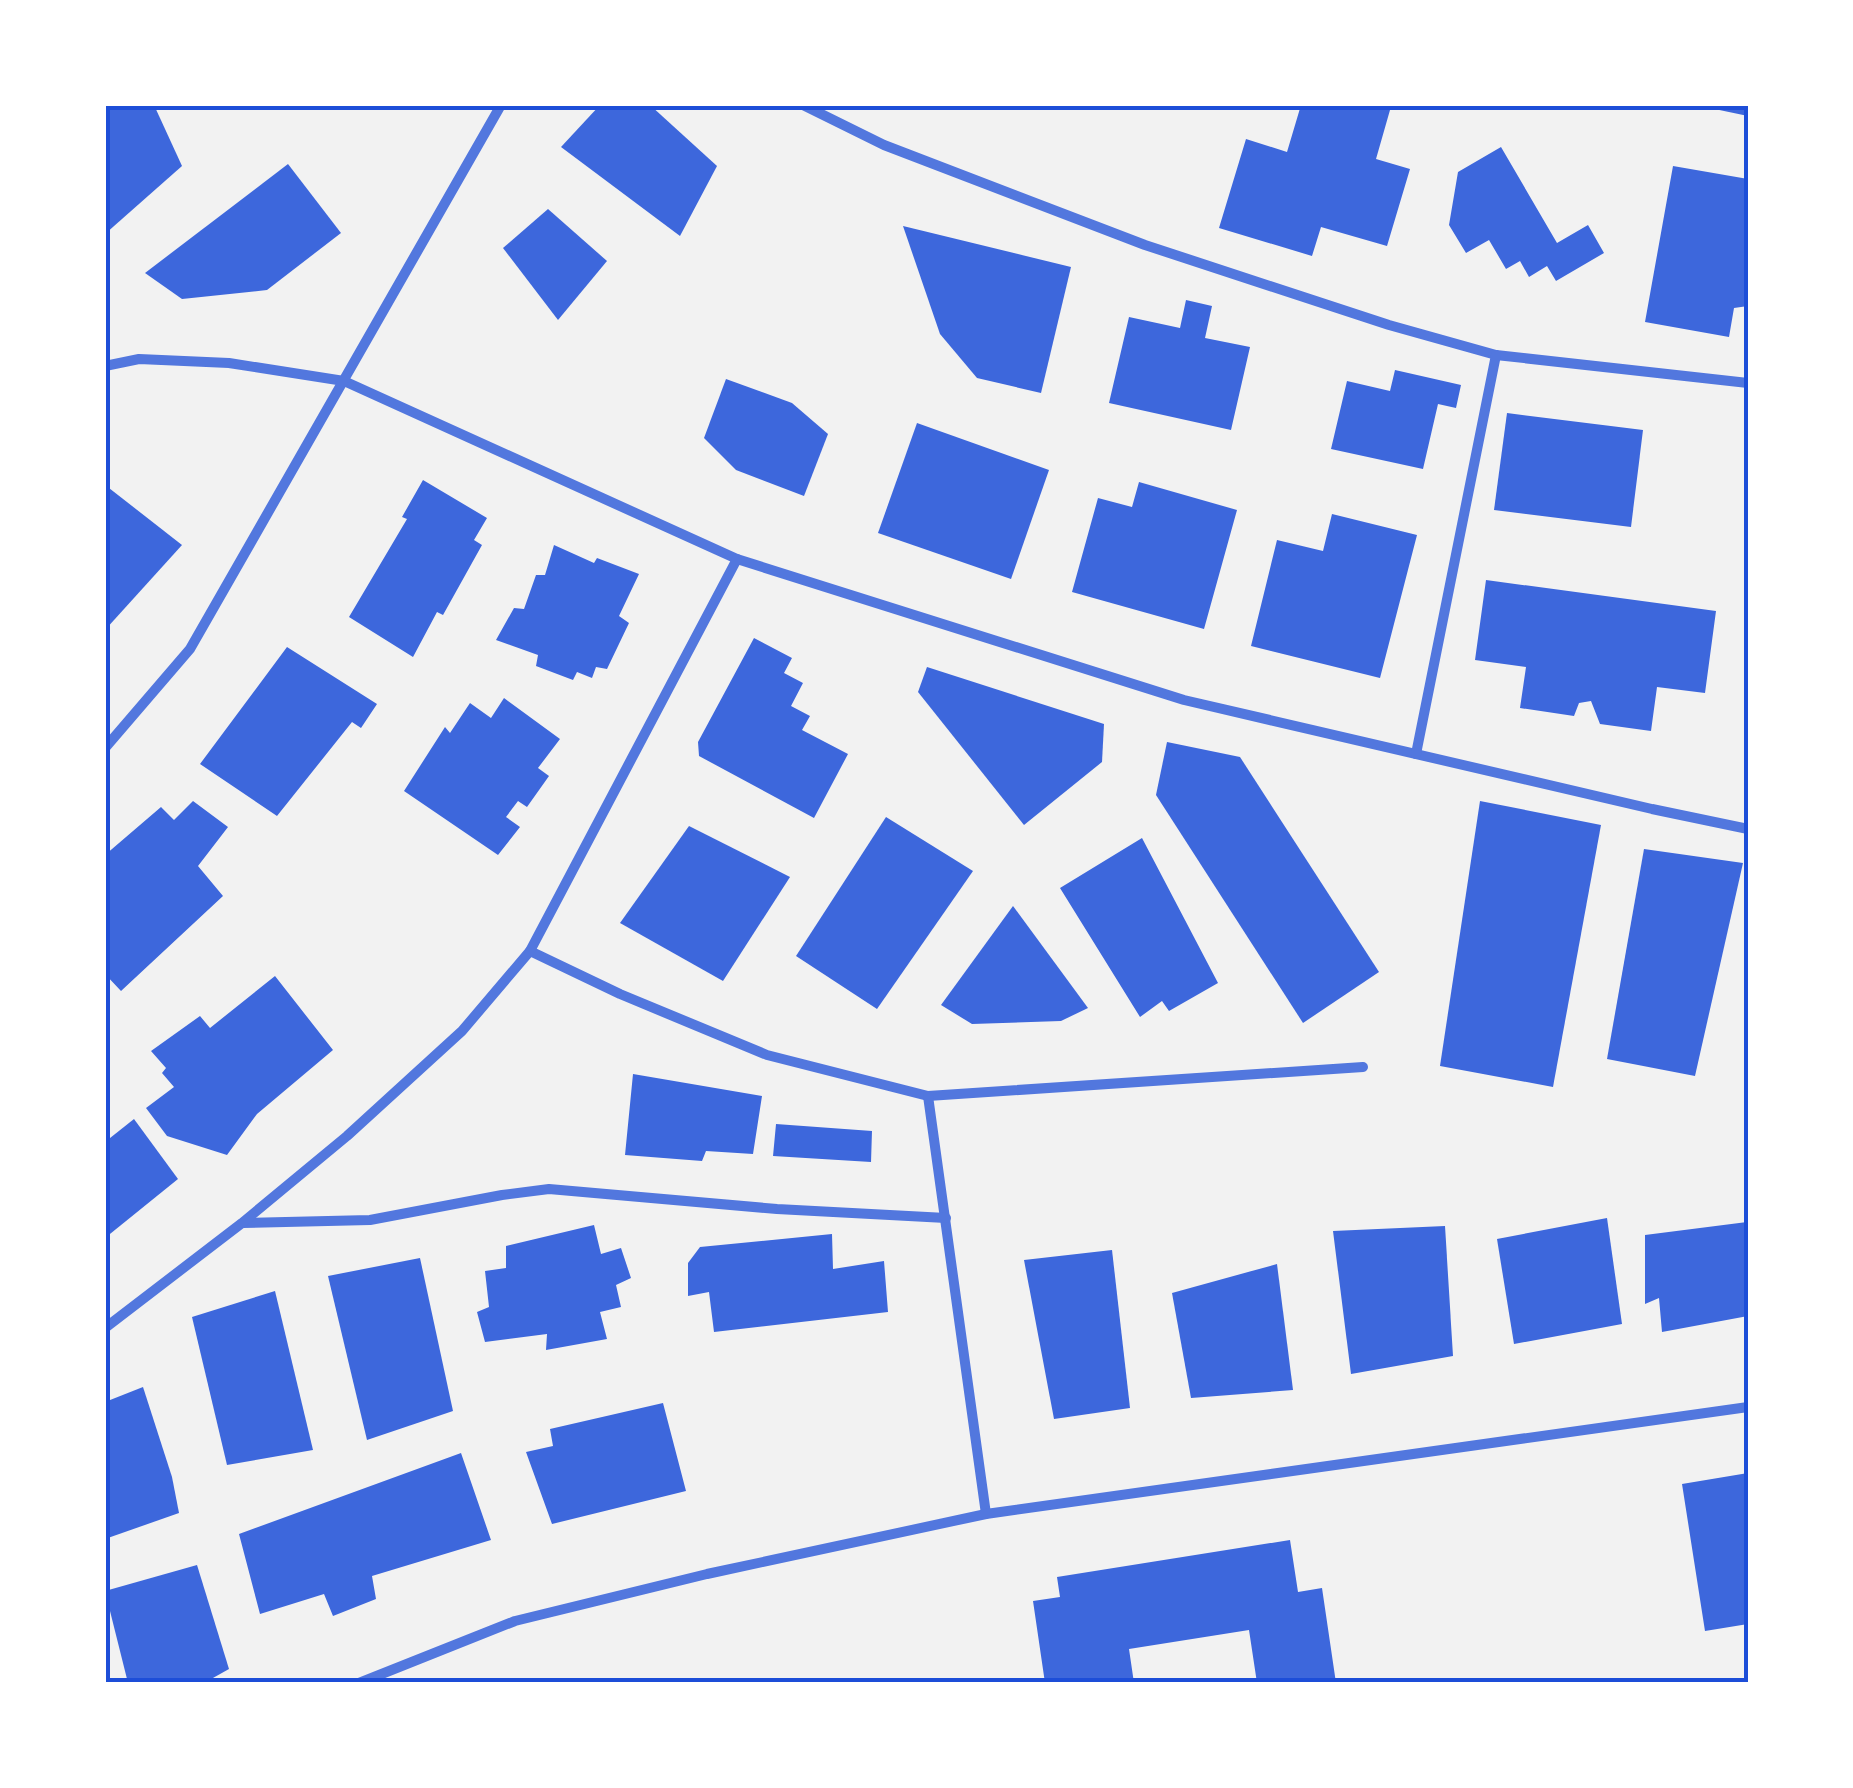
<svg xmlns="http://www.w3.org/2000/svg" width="1853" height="1788" font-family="Jost,sans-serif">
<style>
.building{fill:#3d67dc}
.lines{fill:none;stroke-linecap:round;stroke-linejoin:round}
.minor{stroke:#5277de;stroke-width:10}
.neatline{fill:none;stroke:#1d4ed8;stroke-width:4}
</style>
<rect width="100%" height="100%" fill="#f2f2f2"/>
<g class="building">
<polygon points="105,105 154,105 182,166 105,234"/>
<polygon points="600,105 650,105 717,166 680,236 561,147"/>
<polygon points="1301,105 1373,105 1390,110 1376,159 1410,169 1387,246 1321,227 1312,256 1219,228 1246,139 1287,152"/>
<polygon points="1705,105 1748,105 1748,116 1705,107"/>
<polygon points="1501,147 1557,243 1588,225 1604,253 1556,281 1547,266 1529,277 1520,261 1506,269 1489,240 1466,253 1449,225 1458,172"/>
<polygon points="288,164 341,233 267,290 182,299 145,273"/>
<polygon points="1673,166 1748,179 1748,306 1734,308 1729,337 1645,322"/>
<polygon points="548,209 607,261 558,320 503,248"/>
<polygon points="903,226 1071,267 1041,393 977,378 940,334"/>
<polygon points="1186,300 1212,306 1205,338 1250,347 1231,430 1109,403 1129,317 1180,328"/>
<polygon points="1395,370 1461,385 1456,408 1438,404 1423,469 1331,449 1347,381 1390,391"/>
<polygon points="726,379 792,403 828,434 804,496 736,470 704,438"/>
<polygon points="1507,413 1643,430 1631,527 1494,510"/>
<polygon points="917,423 1049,470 1011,579 878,533"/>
<polygon points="423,480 487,518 474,540 482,545 443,615 437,612 413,657 349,617 407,519 402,517"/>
<polygon points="1139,482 1237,510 1204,629 1072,592 1098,498 1132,507"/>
<polygon points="109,488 182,545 105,630 105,492"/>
<polygon points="1332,514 1417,535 1380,678 1251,646 1277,540 1323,551"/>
<polygon points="554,545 594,563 597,558 639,574 619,616 629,623 607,669 596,667 592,678 577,672 573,680 536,666 538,655 496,640 514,608 524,609 536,575 545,575"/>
<polygon points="1486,580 1716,611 1705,693 1657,687 1651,731 1600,724 1591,701 1579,703 1574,716 1520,708 1526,667 1475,660"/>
<polygon points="754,638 792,658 784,673 803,683 791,706 810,716 802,730 848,754 814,818 699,756 698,742"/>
<polygon points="287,647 377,704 361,728 352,722 277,816 200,764"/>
<polygon points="927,667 1104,724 1102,762 1024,825 918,692"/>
<polygon points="504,698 560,739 538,768 549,776 527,807 518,801 506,817 520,827 498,855 404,791 445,727 450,733 470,703 491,718"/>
<polygon points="1167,742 1240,757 1379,972 1303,1023 1156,795"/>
<polygon points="193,801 228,827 198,866 223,896 121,991 105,974 105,855 161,807 174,820"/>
<polygon points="1480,801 1601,825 1553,1087 1440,1066"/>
<polygon points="886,817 973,871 877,1009 796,956"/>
<polygon points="689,826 790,877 723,981 620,923"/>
<polygon points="1142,838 1218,983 1169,1011 1162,1001 1140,1017 1060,888"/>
<polygon points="1644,849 1743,863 1695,1076 1607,1059"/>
<polygon points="1013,906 1088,1008 1061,1021 972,1024 941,1005"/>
<polygon points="275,976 333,1050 257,1114 227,1155 167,1136 146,1108 174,1087 162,1073 166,1068 151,1051 200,1016 210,1028"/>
<polygon points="633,1074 762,1096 753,1154 706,1151 702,1161 625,1155"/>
<polygon points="134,1119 178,1179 105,1238 105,1142"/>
<polygon points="776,1124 872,1131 871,1162 773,1156"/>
<polygon points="1607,1218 1622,1324 1514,1344 1497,1239"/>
<polygon points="1747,1222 1748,1316 1662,1332 1659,1298 1645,1304 1645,1235"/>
<polygon points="594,1225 601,1254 621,1248 631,1278 616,1285 621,1307 600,1312 607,1339 546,1350 547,1334 485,1342 477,1312 489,1307 485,1271 506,1268 506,1246"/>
<polygon points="1445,1226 1453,1356 1351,1374 1333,1231"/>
<polygon points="832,1234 833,1269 884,1261 888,1312 714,1332 709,1292 688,1296 688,1263 700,1247"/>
<polygon points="1112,1250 1130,1408 1054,1419 1024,1260"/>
<polygon points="420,1258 453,1411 367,1440 328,1276"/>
<polygon points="1277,1264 1293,1390 1191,1398 1172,1293"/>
<polygon points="275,1291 313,1450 227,1465 192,1317"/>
<polygon points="143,1387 172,1477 179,1513 105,1539 105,1402"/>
<polygon points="663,1403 686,1491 552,1524 526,1452 553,1446 550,1429"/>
<polygon points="461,1453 491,1540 372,1576 376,1599 333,1616 324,1594 260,1614 239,1534"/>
<polygon points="1748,1473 1748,1624 1705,1631 1682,1484"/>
<polygon points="1290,1540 1298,1592 1322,1588 1336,1683 1257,1683 1249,1630 1129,1649 1134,1683 1045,1683 1033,1601 1060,1597 1057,1577"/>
<polygon points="197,1565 229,1669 204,1683 128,1683 105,1591"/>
</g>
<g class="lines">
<g class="minor">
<polyline points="803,105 884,145 1145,245 1389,325 1496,355 1748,383"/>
<polyline points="105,366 139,359 229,363 344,381 737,559 1184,700 1652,809 1748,829"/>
<polyline points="105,748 190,649 501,105"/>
<polyline points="1416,754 1496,355"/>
<polyline points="530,951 620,994 767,1055 928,1096 1363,1067"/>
<polyline points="928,1096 986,1514"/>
<polyline points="243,1223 370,1220 502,1195 549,1189 777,1209 946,1218"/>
<polyline points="105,1328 242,1223 347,1136 462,1031 530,951 737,559"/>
<polyline points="359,1683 515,1621 707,1574 986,1514 1748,1407"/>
</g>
</g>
<rect width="1853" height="1788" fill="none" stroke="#ffffff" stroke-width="215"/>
<rect x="108" y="108" width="1638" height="1572" class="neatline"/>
</svg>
